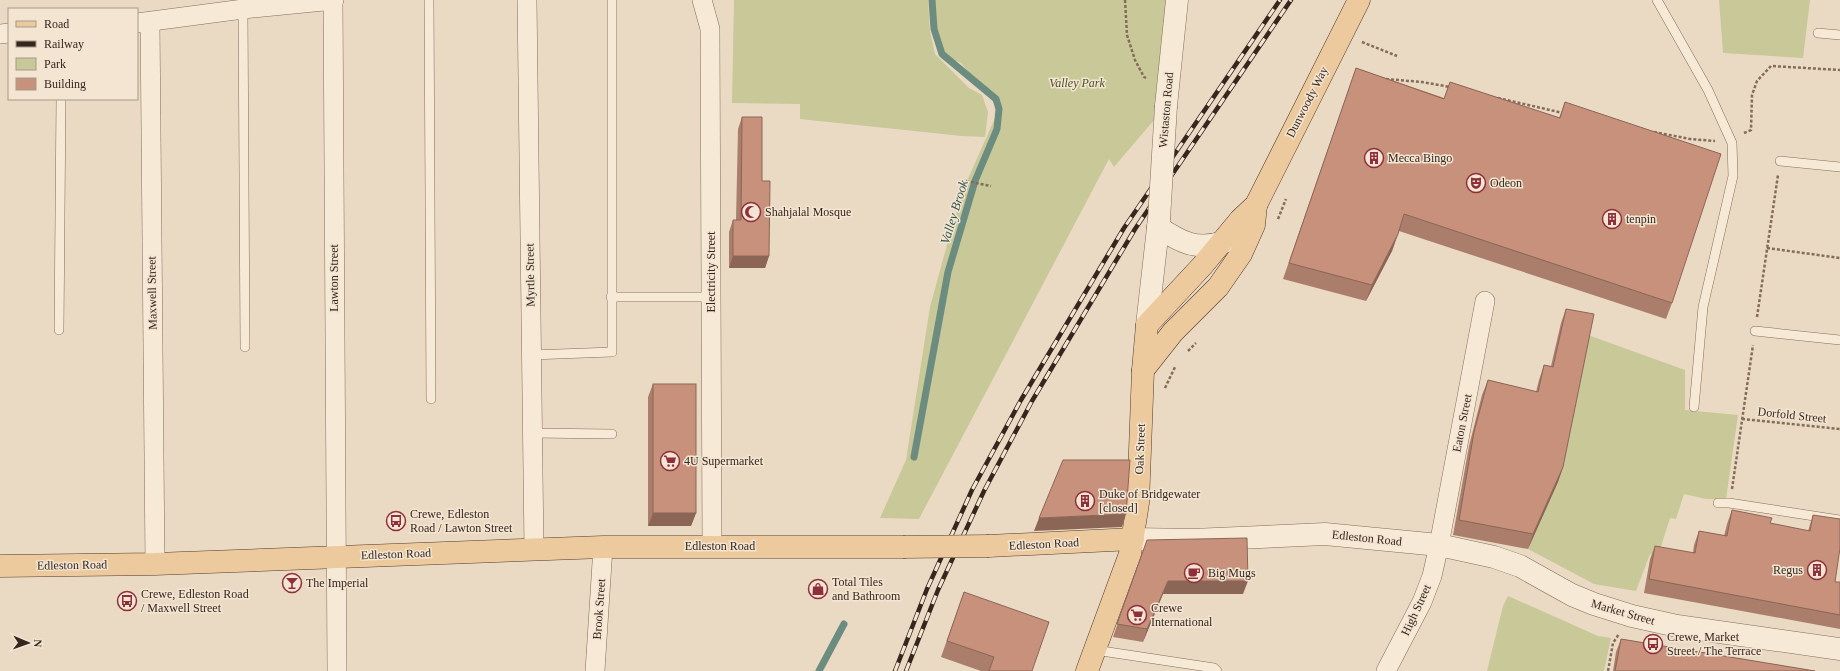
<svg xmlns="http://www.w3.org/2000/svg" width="1840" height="671" font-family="Georgia,serif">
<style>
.green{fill:#c8c898}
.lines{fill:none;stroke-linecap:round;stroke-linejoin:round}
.stream{stroke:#6d8c80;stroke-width:7}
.service-casing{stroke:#846c5b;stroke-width:10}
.minor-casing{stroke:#846c5b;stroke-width:20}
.tertiary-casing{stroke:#846c5b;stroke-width:23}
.primary-casing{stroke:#523b2f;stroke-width:23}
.path{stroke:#846c5b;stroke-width:2.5;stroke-dasharray:3 2;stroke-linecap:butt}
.service{stroke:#f6e9d6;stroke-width:9}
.minor{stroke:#f6e9d6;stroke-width:19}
.tertiary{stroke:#f6e9d6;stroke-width:22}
.primary{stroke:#ecca9d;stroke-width:22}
.rail-casing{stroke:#35261e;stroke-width:4.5}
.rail{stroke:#f3e5d2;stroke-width:3;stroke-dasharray:9;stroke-linecap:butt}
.tertiary-bridge-casing{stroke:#846c5b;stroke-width:23;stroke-linecap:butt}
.primary-bridge-casing{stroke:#523b2f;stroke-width:23;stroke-linecap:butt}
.tertiary-bridge{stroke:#f6e9d6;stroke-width:22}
.primary-bridge{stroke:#ecca9d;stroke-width:22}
.wall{fill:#ab7d6b}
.shaded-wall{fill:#8b6657}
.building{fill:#c7917c;stroke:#8b6657}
.labels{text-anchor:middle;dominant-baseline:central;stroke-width:3;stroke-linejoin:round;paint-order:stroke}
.park-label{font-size:12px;font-style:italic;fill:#4b5026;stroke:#f3e5d2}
.street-label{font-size:12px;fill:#35261e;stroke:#f3e5d2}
.poi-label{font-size:12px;fill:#35261e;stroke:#f3e5d2;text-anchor:start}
.water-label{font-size:13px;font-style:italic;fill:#2f544d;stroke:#f3e5d2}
</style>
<rect width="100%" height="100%" fill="#ebdac3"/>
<g class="green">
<polygon points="734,0 928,0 930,31 935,54 969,88 982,95 988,112 985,137 962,136 800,119 800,104 732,103"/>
<polygon points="932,0 1177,0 1166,106 1114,167 1109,159 919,519 880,518 906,460 930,307 953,223 967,181 999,109 961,63 942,54 934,29"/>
<polygon points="1719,0 1810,0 1803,58 1723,53"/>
<polygon points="1588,335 1685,370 1685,410 1738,415 1726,499 1706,499 1684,494 1676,519 1670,518 1658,556 1650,554 1636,591 1594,584 1528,549 1558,482"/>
<polygon points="1508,596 1598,636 1611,638 1604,671 1487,671 1503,606"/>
</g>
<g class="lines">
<g class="stream">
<polyline points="914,457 948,272 975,181 997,129 999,109 996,99 942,54 934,29 932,0"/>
<polyline points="819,671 844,624"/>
</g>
<g class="service-casing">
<g id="service">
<polyline points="429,0 431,399"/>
<polyline points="1657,0 1708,90 1732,143 1733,176 1703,307 1694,407"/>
<polyline points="243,9 245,347"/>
<polyline points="1818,33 1840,35"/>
<polyline points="1780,161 1840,167"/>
<polyline points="611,297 711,297"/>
<polyline points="59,330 61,99"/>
<polyline points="1755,331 1840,340"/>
<polyline points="531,355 612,352 612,0"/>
<polyline points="532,433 612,434"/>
<polyline points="1718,503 1729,503 1840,520"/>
<polyline points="1095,650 1214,668 1217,671"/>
</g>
</g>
<g class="minor-casing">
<g id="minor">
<polyline points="333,0 337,671"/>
<polyline points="527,0 534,550"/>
<polyline points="702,0 710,29 712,546"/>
<polyline points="150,22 155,564"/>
<polyline points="137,23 243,9 334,0"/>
<polyline points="0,34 9,33"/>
<polyline points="595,671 603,547"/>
<polyline points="1386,671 1422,602 1432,576 1439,545 1485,301"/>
</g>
</g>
<g class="tertiary-casing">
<g id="tertiary">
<polyline points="1166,106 1177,0"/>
<path d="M 1158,227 C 1180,242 1197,251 1224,242"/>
<polyline points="1147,325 1159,219"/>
<polyline points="1133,539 1193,540 1325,534 1439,545 1494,557 1520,566 1572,595 1594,604 1632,616 1677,626 1840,649"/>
</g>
</g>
<g class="primary-casing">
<g id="primary">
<polyline points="1143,370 1173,332 1218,287 1241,254 1254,225 1256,205"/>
<polyline points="989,546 1133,539"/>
<polyline points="0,566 155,564 603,547 903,547"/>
<polyline points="1087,671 1130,554 1138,503 1143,370 1147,325 1202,266 1240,220 1256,205 1359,0"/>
</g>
</g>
<g class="path">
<polyline points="1125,0 1127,35 1135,60 1144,77 1146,78"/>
<polyline points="1362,42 1397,56"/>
<polyline points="1386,79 1422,82 1450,87"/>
<polyline points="1498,98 1563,113"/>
<polyline points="1654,132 1690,139 1715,141"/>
<polyline points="1744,133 1751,130 1752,95 1757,81 1771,66 1840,70"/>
<polyline points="961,180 991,186"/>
<polyline points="1278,219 1286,199"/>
<polyline points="1767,248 1840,258"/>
<polyline points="1757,317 1778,175"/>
<polyline points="1188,351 1196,343"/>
<polyline points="1165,388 1175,367"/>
<polyline points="1742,419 1840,429"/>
<polyline points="1732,489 1753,345"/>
<polyline points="1608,671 1613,643 1619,634"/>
</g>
<use href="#service" class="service"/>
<use href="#minor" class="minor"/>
<use href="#tertiary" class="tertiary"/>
<use href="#primary" class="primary"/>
<g class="rail-casing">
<g id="rail">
<polyline points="895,671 927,589 972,490 1021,400 1124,228 1280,0"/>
<polyline points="906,671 938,590 984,491 1032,401 1135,229 1291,0"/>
</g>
</g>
<use href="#rail" class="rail"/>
<g class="tertiary-bridge-casing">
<polyline id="tertiary-bridge" points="1159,219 1166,106"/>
</g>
<g class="primary-bridge-casing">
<polyline id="primary-bridge" points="903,547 989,546"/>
</g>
<use href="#tertiary-bridge" class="tertiary-bridge"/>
<use href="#primary-bridge" class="primary-bridge"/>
</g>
<g class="wall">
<polygon points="1356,68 1444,98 1450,82 1559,118 1565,102 1672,303 1666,319 1399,231 1392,251 1366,301 1283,279"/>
<polygon points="742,117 762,181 769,256 765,268 729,268 729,232 733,220 736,220 738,129"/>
<polygon points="1566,309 1563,467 1558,482 1528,549 1453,535 1469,446 1482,395 1488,380 1536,392 1539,380 1544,365 1551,366 1561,323"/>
<polygon points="653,384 696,513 691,526 648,526 648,397"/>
<polygon points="1732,510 1770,523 1808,531 1813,515 1835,582 1840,582 1840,629 1644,593 1650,559 1655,546 1693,553 1694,545 1699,531 1724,536 1727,524"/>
<polygon points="1147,540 1243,594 1163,594 1143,642 1113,637"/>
<polygon points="964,592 1032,671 981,671 941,657"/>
<polygon points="1621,639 1815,671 1613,671 1616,652"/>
</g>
<g class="shaded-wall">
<polygon points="1398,234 1392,251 1366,301 1372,285"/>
<polygon points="733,256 769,256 765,268 729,268"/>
<polygon points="1563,467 1558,482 1528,549 1533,534"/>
<polygon points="653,513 696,513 691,526 648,526"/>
<polygon points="1126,514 1122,527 1034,531 1039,518"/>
<polygon points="1168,581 1248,581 1243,594 1163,594 1143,642 1147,629"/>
</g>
<g class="building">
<polygon points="1356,68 1444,99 1450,82 1560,118 1565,102 1721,154 1672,303 1404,214 1398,234 1372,285 1289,263"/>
<polygon points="742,117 762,117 762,181 770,181 769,256 733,256 733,220 741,220"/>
<polygon points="1566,309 1594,314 1563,467 1533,534 1459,520 1474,432 1488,380 1538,392 1544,365 1553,367"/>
<rect x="653" y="384" width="43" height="129"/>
<polygon points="1063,460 1130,460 1126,514 1039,518"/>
<polygon points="1732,510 1772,518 1770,523 1810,531 1813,515 1840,519 1840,548 1835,582 1840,582 1840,615 1649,579 1655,546 1695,553 1699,531 1727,536"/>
<polygon points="1247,538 1248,581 1168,581 1147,629 1117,624 1147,540"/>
<polygon points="964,592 1049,622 1032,671 989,671 994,657 947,641"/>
<polygon points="1621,639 1815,671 1615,671"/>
</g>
<defs>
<g id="building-ring" transform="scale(1)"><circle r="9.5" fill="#f3e5d2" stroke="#8f2f3c" stroke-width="1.5"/><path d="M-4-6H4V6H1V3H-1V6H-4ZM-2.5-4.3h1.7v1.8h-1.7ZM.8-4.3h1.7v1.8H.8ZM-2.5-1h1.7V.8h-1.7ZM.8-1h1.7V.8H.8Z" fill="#8f2f3c"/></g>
<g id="theatre-ring" transform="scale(1)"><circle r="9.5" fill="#f3e5d2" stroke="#8f2f3c" stroke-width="1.5"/><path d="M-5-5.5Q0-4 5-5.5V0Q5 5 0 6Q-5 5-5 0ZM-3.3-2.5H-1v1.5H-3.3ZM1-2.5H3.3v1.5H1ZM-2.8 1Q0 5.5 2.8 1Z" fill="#8f2f3c"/></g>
<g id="mosque-ring" transform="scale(1)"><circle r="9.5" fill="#f3e5d2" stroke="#8f2f3c" stroke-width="1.5"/><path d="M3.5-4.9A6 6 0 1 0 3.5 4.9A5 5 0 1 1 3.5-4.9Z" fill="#8f2f3c"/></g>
<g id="supermarket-ring" transform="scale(1)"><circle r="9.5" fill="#f3e5d2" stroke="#8f2f3c" stroke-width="1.5"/><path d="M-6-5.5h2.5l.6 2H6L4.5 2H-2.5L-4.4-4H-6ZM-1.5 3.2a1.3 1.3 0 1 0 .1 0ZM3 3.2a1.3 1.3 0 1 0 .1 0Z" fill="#8f2f3c"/></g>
<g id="bus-ring" transform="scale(1)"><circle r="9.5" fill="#f3e5d2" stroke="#8f2f3c" stroke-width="1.5"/><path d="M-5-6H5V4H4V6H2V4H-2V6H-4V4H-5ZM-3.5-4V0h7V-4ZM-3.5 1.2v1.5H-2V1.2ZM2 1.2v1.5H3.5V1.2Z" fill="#8f2f3c"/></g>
<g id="cafe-ring" transform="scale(1)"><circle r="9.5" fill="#f3e5d2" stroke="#8f2f3c" stroke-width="1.5"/><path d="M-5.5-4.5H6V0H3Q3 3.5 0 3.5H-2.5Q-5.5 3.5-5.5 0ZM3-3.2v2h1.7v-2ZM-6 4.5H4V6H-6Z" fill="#8f2f3c"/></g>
<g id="bar-ring" transform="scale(1)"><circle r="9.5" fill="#f3e5d2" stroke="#8f2f3c" stroke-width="1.5"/><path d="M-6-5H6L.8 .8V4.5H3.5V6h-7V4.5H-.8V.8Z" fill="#8f2f3c"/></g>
<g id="shop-ring" transform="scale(1)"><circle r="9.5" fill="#f3e5d2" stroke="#8f2f3c" stroke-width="1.5"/><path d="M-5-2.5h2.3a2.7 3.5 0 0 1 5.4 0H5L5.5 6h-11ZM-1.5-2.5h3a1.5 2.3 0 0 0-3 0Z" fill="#8f2f3c"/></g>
</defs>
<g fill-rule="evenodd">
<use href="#building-ring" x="1374" y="158"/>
<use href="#theatre-ring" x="1476" y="183"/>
<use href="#mosque-ring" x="751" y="212"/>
<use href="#building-ring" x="1612" y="219"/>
<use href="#supermarket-ring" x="670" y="461"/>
<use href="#building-ring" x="1085" y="501"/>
<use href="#bus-ring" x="396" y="521"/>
<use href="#building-ring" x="1817" y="570"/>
<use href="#cafe-ring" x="1194" y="573"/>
<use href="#bar-ring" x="292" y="583"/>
<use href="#shop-ring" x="818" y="589"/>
<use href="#bus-ring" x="127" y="601"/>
<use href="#supermarket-ring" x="1137" y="615"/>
<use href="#bus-ring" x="1653" y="644"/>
</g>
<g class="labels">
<g class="park-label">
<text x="1077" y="83">Valley Park</text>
</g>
<g class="street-label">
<text transform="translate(1307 102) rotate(-63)">Dunwoody Way</text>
<text transform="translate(1166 110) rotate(-85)">Wistaston Road</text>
<text transform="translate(711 272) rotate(-90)">Electricity Street</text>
<text transform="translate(530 275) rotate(-91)">Myrtle Street</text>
<text transform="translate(334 278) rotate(-90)">Lawton Street</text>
<text transform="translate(152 293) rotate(-91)">Maxwell Street</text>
<text transform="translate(1792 415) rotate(6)">Dorfold Street</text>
<text transform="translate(1462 423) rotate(-79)">Eaton Street</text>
<text transform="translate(1140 449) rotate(-88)">Oak Street</text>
<text transform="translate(1367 538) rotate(6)">Edleston Road</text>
<text transform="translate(1044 544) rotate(-3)">Edleston Road</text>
<text x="720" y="546">Edleston Road</text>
<text transform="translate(396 554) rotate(-2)">Edleston Road</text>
<text transform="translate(72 565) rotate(-1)">Edleston Road</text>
<text transform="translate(599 609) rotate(-86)">Brook Street</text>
<text transform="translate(1416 610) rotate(-65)">High Street</text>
<text transform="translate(1623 612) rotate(16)">Market Street</text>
</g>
<g class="poi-label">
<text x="1388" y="158">Mecca Bingo</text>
<text x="1490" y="183">Odeon</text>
<text x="765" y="212">Shahjalal Mosque</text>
<text x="1626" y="219">tenpin</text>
<text x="684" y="461">4U Supermarket</text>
<text x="1099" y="494">Duke of Bridgewater<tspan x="1099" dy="14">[closed]</tspan></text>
<text x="410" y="514">Crewe, Edleston<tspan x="410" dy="14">Road / Lawton Street</tspan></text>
<text x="1803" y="570" text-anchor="end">Regus</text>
<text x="1208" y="573">Big Mugs</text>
<text x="832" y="582">Total Tiles<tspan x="832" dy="14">and Bathroom</tspan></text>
<text x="306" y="583">The Imperial</text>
<text x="141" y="594">Crewe, Edleston Road<tspan x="141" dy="14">/ Maxwell Street</tspan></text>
<text x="1151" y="608">Crewe<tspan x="1151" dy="14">International</tspan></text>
<text x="1667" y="637">Crewe, Market<tspan x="1667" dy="14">Street / The Terrace</tspan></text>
</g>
<g class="water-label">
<text transform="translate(954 212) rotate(-73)">Valley Brook</text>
</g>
</g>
<rect x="8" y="8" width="130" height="92" fill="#f3e5d2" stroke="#a7998a"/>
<rect x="16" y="21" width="20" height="6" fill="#ecca9d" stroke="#a7998a"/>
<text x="44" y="28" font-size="12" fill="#35261e">Road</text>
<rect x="16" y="41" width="20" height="6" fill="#35261e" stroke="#a7998a"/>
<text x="44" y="48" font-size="12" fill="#35261e">Railway</text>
<rect x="16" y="58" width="20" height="12" fill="#c8c898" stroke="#a7998a"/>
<text x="44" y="68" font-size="12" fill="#35261e">Park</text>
<rect x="16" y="78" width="20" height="12" fill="#c7917c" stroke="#a7998a"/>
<text x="44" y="88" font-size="12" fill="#35261e">Building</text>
<g transform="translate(28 643) rotate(92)" stroke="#f3e5d2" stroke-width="3" paint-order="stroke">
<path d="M0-3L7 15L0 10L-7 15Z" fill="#35261e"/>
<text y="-6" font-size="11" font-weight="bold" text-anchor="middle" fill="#35261e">N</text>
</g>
</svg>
